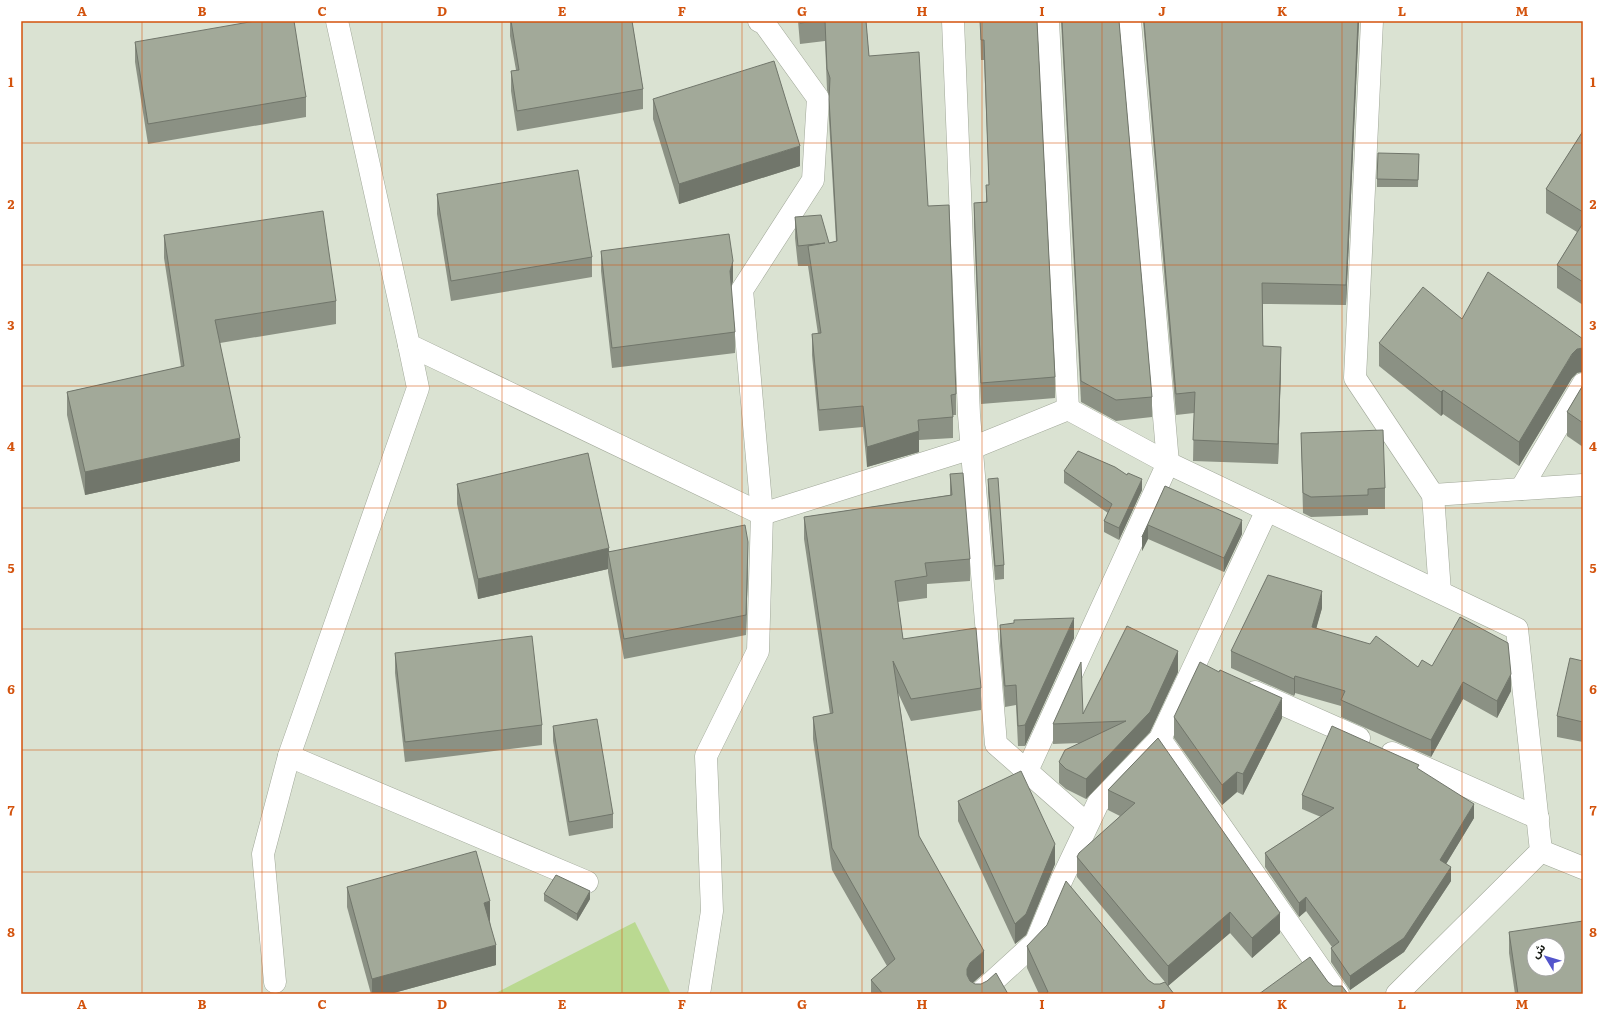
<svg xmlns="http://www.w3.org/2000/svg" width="1604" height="1015" font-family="Literata,'Noto Sans Arabic',serif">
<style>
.green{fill:#bad991}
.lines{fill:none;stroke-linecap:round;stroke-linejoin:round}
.minor-casing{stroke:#a0a798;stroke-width:23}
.minor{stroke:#fff;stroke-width:22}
.wall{fill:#8b9184}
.shaded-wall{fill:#71766b}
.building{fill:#a2a999;stroke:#71766b;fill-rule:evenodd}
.grid{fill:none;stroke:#d3530d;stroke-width:1;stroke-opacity:0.55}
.neatline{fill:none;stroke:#d3530d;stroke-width:1.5}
.grid-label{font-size:13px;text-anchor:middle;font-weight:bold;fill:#d3530d}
</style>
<rect width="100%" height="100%" fill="#dae2d2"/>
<polygon class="green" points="635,922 671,994 494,994"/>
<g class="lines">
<g class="minor-casing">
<g id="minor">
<polyline points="337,21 409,345 762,514 972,448 1068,409 1168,463 1517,629 1541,851 1397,994"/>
<polyline points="953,21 969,415 996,744 1087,824"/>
<polyline points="1048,21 1068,409"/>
<polyline points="1372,21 1355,378 1433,495 1440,592"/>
<polyline points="1521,489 1583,384"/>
<polyline points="1433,495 1583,485"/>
<polyline points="1255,692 1359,738"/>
<polyline points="1160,739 1338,994"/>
<polyline points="1392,753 1538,818"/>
<polyline points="289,756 587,882"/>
<polyline points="1027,771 1168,463 1130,21"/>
<polyline points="1541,851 1583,868"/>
<polyline points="275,982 263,854 289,756 418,388 409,345"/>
<polyline points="699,994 712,911 706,756 758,651 762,514 742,290 813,180 818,98 764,23 759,21"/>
<polyline points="979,994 1036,942 1062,879 1098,803 1160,739 1267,510"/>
</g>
</g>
<use href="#minor" class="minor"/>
</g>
<g class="wall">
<polygon points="510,21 632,21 643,89 643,109 517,131 511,91 511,71 516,70 510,36"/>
<polygon points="798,21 866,21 869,56 928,206 956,394 956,415 953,415 953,438 919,440 919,452 867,467 863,427 819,431 812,355 812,334 818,334 808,266 798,266 795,238 795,217 829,243 836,241 829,120 829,96 827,90 825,41 800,44"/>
<polygon points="980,21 1037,21 1055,377 1055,398 981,404 974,224 974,203 986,202 986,185 989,185 984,60 981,60"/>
<polygon points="1061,21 1119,21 1152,397 1152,417 1116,421 1081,402"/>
<polygon points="1143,21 1359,21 1346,305 1263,304 1263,346 1281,367 1278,464 1193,461 1194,413 1176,415"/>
<polygon points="135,42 306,97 306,117 148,144 135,62"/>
<polygon points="653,99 800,166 679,204 653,119"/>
<polygon points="1583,131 1583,305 1557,288 1557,265 1577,232 1546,213 1546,189"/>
<polygon points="1419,154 1418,187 1377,187 1377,179"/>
<polygon points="437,194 592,257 592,277 451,301 437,214"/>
<polygon points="164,235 336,301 336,324 220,343 240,461 85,495 67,415 67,392 181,367 164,258"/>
<polygon points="601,251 733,281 731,287 735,332 735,353 612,368 601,271"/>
<polygon points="1462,319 1577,373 1572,378 1519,466 1443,414 1441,416 1379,366 1379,343"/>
<polygon points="1583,385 1583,447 1567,436 1567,412"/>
<polygon points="1301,433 1385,488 1385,509 1368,509 1368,515 1311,517 1303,513"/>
<polygon points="1064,471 1142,490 1119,540 1104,532 1104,521 1108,513 1064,483"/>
<polygon points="950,474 970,559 970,581 927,584 927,598 898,602 903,639 981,688 981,710 911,721 898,693 919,836 984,973 973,983 975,984 1008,994 871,994 871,980 887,966 832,870 813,739 813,717 830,714 804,539 804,517 950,495"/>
<polygon points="988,479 1004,565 1004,579 995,580 988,493"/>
<polygon points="457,484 609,551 748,562 746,635 624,659 608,572 608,569 478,599 457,504"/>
<polygon points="1165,486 1242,534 1224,572 1148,539 1142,551 1142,537"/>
<polygon points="1322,608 1316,628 1418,667 1432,666 1511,691 1497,718 1463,699 1431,757 1341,717 1341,706 1295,693 1294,696 1231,668 1231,651"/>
<polygon points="1000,625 1074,638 1025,746 1018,746 1016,705 1005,707 1000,646"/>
<polygon points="395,653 542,725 542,745 405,762 395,673"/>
<polygon points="1583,661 1583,742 1557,737 1557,716"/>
<polygon points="1178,672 1150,732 1086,799 1066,789 1059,783 1059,762 1079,743 1053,744 1053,724 1083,714"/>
<polygon points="1174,717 1282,718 1243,795 1237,792 1222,805 1174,738"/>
<polygon points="553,726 613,814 613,828 569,836 553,741"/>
<polygon points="1158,738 1280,933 1252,958 1230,933 1168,986 1174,994 1039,994 1027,968 1027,946 1148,980 1154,984 1160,984 1165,982 1077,877 1077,857 1120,816 1108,810 1108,790"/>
<polygon points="1419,769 1474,818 1446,864 1451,881 1404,952 1350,990 1331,962 1331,948 1332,947 1306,911 1299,917 1265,867 1265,853 1321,817 1302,809 1302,795"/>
<polygon points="958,801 1055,864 1026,935 1015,944 958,821"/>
<polygon points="347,887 490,921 496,965 390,994 371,994 347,907"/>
<polygon points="544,894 590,899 577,921 544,901"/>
<polygon points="1509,932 1583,994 1515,994 1509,953"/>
</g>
<g class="shaded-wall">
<polygon points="1358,21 1359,21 1346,305 1346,285"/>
<polygon points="800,146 800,166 679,204 679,184"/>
<polygon points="733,261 733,281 730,291 730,271"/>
<polygon points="1281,347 1281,367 1278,464 1278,444"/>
<polygon points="1583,348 1583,372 1577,373 1572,378 1519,466 1519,442 1572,354 1577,349"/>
<polygon points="1443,390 1443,414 1441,416 1441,392"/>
<polygon points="919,431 919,452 867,467 867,447"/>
<polygon points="240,438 240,461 85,495 85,472"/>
<polygon points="1142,479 1142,490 1119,540 1119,528"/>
<polygon points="1242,520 1242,534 1224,572 1224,558"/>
<polygon points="1148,525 1148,539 1142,551 1142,537"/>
<polygon points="748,542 748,562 746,635 746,615"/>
<polygon points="609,548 609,558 608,552 608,569 478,599 478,579"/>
<polygon points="1322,591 1322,608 1312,644 1312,627"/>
<polygon points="1074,618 1074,638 1025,746 1025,725"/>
<polygon points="1178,651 1178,672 1150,732 1086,799 1086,779"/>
<polygon points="1511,674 1511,691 1497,718 1497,701"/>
<polygon points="1295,676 1295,693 1294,696 1294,679"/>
<polygon points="1463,682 1463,699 1431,757 1431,740"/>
<polygon points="1282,698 1282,718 1243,795 1243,774"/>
<polygon points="1237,772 1237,792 1222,805 1222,785"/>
<polygon points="1474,804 1474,818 1440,874 1440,860"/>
<polygon points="1055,844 1055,864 1026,935 1015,944 1015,924"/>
<polygon points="1451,867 1451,881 1404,952 1350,990 1350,976"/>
<polygon points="590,891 590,899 577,921 577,914"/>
<polygon points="1306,897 1306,911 1299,917 1299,903"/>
<polygon points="490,901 490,921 484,923 484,903"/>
<polygon points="1230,912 1230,933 1168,986 1168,966"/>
<polygon points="1280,913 1280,933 1252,958 1252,938"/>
<polygon points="496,945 496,965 390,994 372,994 372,979"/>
<polygon points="984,951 984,973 970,985 967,991 967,969 970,963"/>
</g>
<g class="building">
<polygon points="255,21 294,21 306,97 148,124 135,42"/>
<polygon points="511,21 632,21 643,89 517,111 511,71 519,70"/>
<polygon points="800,21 817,21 800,23"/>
<polygon points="825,21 866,21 869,56 919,52 928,206 949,205 956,394 951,395 953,417 918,420 919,431 867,447 863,406 819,410 812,334 821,333 808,246 825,243 798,246 795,217 821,215 829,243 837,241 829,99 830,78 827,69"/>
<polygon points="980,21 1037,21 1055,377 981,383 974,203 987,202 986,185 989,185 984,40 981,40"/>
<polygon points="1062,21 1119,21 1152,397 1116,400 1081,381"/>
<polygon points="1144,21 1358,21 1346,285 1262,283 1263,346 1281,347 1278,444 1193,440 1195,392 1176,394"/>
<polygon points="774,61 800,146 679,184 653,99"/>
<polygon points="1583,131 1583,212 1546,189"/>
<polygon points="1378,153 1419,154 1418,180 1377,179"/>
<polygon points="578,170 592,257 451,281 437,194"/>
<polygon points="323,211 336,301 215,320 240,438 85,472 67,392 184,366 164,235"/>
<polygon points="1583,223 1583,282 1557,265"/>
<polygon points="729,234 733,261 730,271 735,332 612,348 601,251"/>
<polygon points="1488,272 1583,339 1583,348 1577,349 1572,354 1519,442 1443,390 1441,392 1379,343 1423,287 1462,319"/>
<polygon points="1583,385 1583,423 1567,412"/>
<polygon points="1383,430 1385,488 1368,489 1368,495 1311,497 1303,493 1301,433"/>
<polygon points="1078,451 1115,467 1127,475 1128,473 1142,479 1119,528 1104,521 1112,504 1064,471"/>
<polygon points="588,453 609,548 478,579 457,484"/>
<polygon points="963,473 970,559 925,563 927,576 895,581 903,639 976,628 981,688 911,699 893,661 919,836 984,951 970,963 967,969 967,975 970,981 975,984 981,984 987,981 996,973 1008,994 883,994 871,980 895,959 832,848 813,717 833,713 804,517 952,495 950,474"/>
<polygon points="998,478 1004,565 995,566 988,479"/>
<polygon points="1165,486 1242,520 1224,558 1148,525 1142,537"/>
<polygon points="745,525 748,542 746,615 624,639 608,552"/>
<polygon points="1268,575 1322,591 1312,627 1370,644 1376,636 1418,667 1422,660 1432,666 1460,617 1508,643 1511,674 1497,701 1463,682 1431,740 1341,700 1345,691 1295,676 1294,679 1231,651"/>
<polygon points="1074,618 1025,725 1018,726 1016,685 1005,686 1000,625 1014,623 1014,620"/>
<polygon points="1127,626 1178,651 1150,712 1086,779 1066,769 1059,762 1065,750 1126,721 1053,724 1081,662 1083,714"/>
<polygon points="532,636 542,725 405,742 395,653"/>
<polygon points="1570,658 1583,661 1583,722 1557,716"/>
<polygon points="1200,662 1219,672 1220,670 1282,698 1243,774 1237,772 1222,785 1174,717"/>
<polygon points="597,719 613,814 569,822 553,726"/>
<polygon points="1332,726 1419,765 1417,768 1474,804 1440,860 1451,867 1404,938 1350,976 1331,948 1339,942 1306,897 1299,903 1265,853 1334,808 1302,795"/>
<polygon points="1158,738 1280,913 1252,938 1230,912 1168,966 1077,857 1079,853 1135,803 1108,790"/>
<polygon points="1021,771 1055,844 1026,914 1015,924 958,801"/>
<polygon points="476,851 490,901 484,903 496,945 372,979 347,887"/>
<polygon points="556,875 590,891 577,914 544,894"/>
<polygon points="1066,881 1148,980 1154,984 1160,984 1165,982 1174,994 1045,994 1048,992 1027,946 1047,925"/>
<path d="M 1583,921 L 1583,994 L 1518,994 L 1509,932 ZM 1534,945 L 1558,945 L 1558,969 L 1534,969 Z"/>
<polygon points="1310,957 1328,982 1333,986 1342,986 1348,994 1259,994"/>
</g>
<path class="grid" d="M 142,21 L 142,994M 262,21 L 262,994M 382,21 L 382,994M 502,21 L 502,994M 622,21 L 622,994M 742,21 L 742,994M 862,21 L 862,994M 982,21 L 982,994M 1102,21 L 1102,994M 1222,21 L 1222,994M 1342,21 L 1342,994M 1462,21 L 1462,994M 21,143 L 1583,143M 21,265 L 1583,265M 21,386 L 1583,386M 21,508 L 1583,508M 21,629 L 1583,629M 21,750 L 1583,750M 21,872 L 1583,872"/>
<rect width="1604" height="1015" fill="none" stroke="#ffffff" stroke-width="44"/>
<g transform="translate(1546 957) rotate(308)"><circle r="19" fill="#ffffff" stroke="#a3a4a1"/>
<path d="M0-3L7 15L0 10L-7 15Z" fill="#5355cc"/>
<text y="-6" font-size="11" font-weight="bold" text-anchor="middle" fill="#181b15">ش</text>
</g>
<rect x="22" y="22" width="1560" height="971" class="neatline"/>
<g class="grid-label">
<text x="82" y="16">A</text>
<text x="202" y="16">B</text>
<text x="322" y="16">C</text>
<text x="442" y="16">D</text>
<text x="562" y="16">E</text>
<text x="682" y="16">F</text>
<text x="802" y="16">G</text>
<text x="922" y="16">H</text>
<text x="1042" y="16">I</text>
<text x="1162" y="16">J</text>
<text x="1282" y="16">K</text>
<text x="1402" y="16">L</text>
<text x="1522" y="16">M</text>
<text x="11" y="87">1</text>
<text x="1593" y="87">1</text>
<text x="11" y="209">2</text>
<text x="1593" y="209">2</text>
<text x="11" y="330">3</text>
<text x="1593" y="330">3</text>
<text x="11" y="451">4</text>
<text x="1593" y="451">4</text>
<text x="11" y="573">5</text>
<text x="1593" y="573">5</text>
<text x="11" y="694">6</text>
<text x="1593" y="694">6</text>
<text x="11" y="815">7</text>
<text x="1593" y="815">7</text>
<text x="11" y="937">8</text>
<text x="1593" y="937">8</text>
<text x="82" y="1009">A</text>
<text x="202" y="1009">B</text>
<text x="322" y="1009">C</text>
<text x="442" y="1009">D</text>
<text x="562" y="1009">E</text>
<text x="682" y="1009">F</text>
<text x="802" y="1009">G</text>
<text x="922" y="1009">H</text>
<text x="1042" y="1009">I</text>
<text x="1162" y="1009">J</text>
<text x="1282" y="1009">K</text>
<text x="1402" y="1009">L</text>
<text x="1522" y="1009">M</text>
</g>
</svg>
